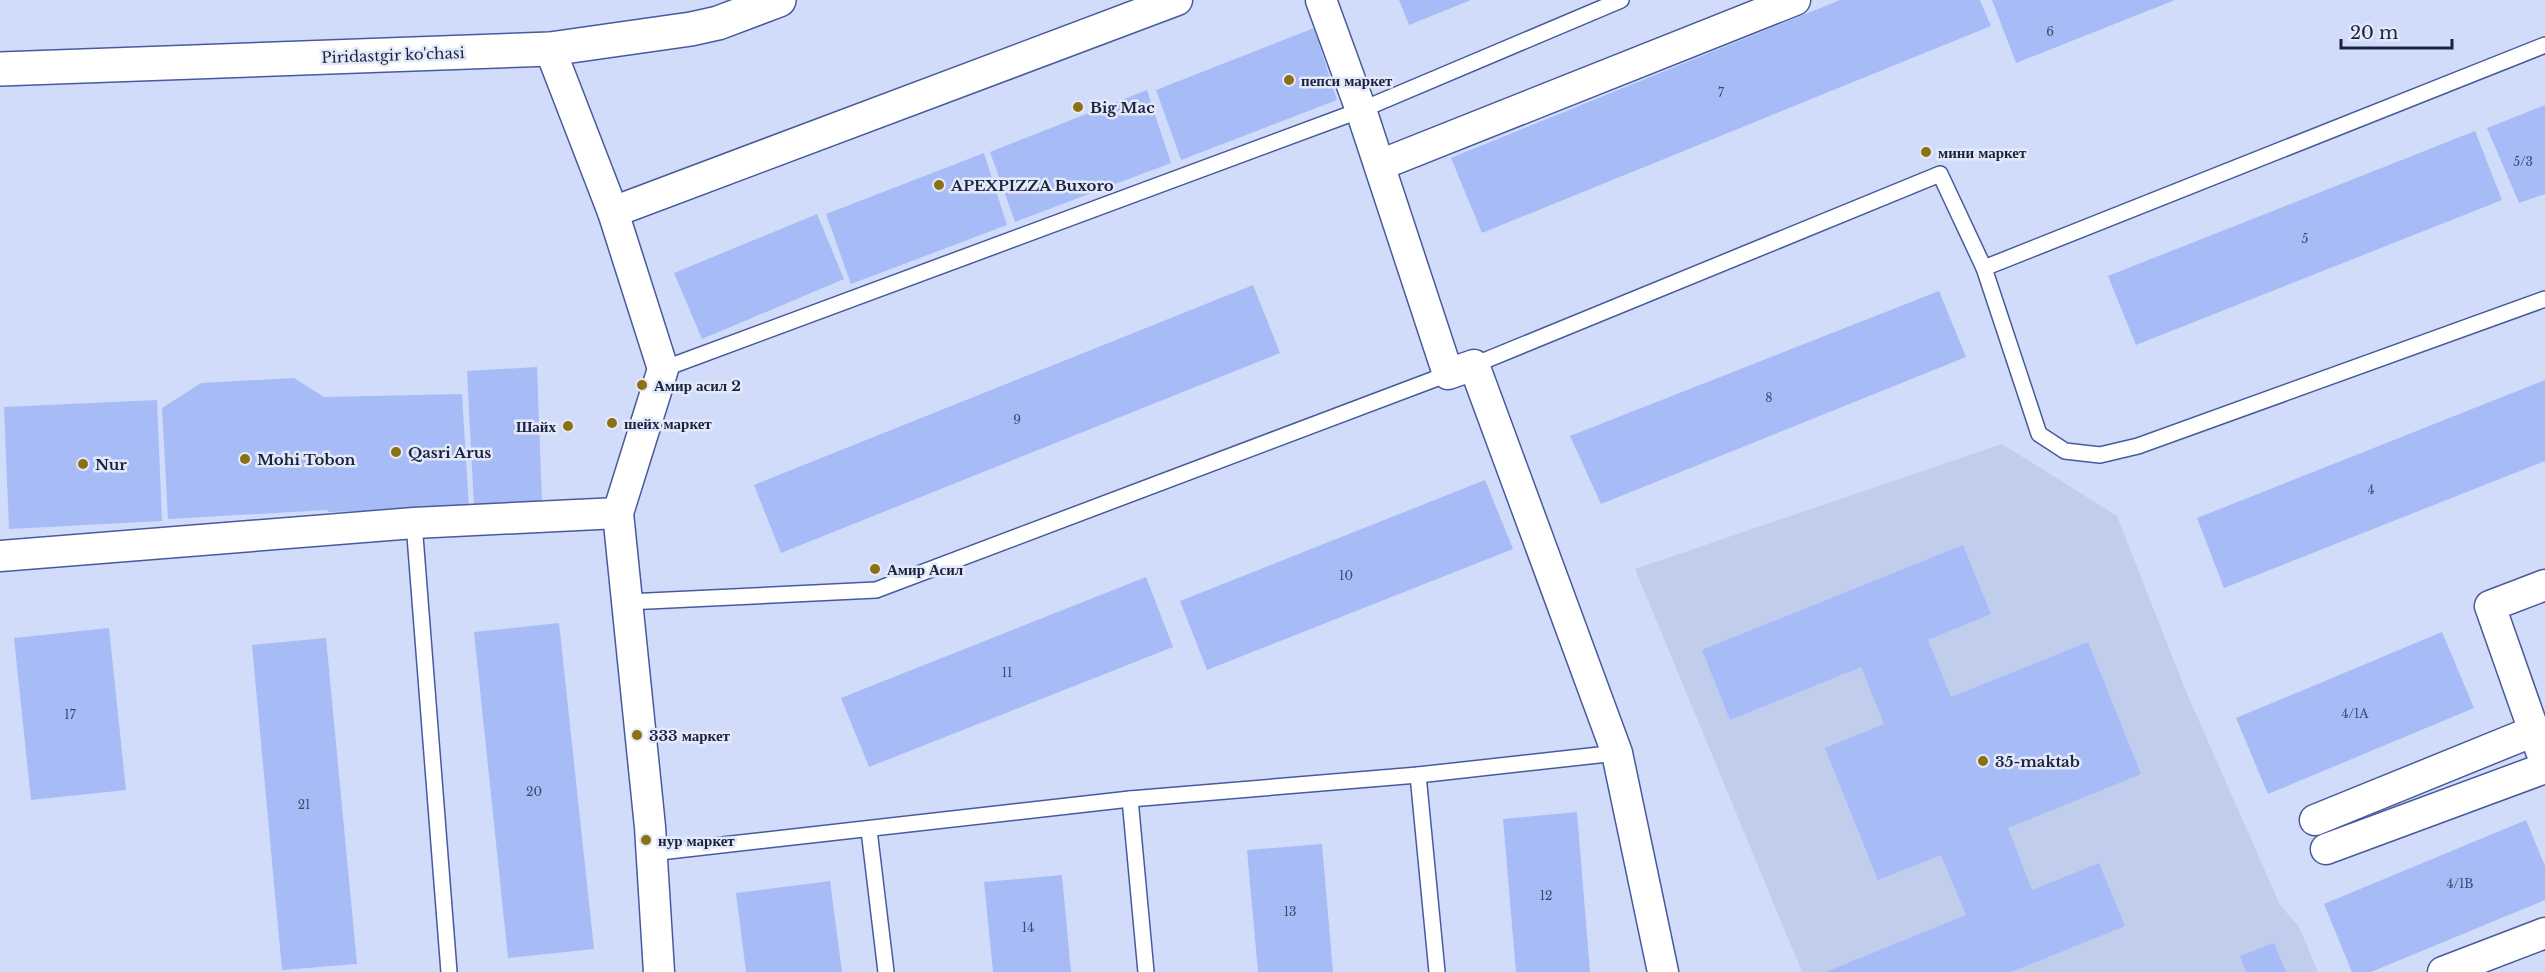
<svg xmlns="http://www.w3.org/2000/svg" width="2545" height="972" font-family="'Libre Baskerville',serif">
<style>
.built{fill:#c1cded}
.building{fill:#a7bbf6}
.lines{fill:none;stroke-linecap:round;stroke-linejoin:round}
.service-casing{stroke:#485a9d;stroke-width:18}
.minor-casing{stroke:#485a9d;stroke-width:33}
.secondary-casing{stroke:#485a9d;stroke-width:36}
.service{stroke:#fff;stroke-width:15}
.minor{stroke:#fff;stroke-width:30}
.secondary{stroke:#fff;stroke-width:33}
.poi-dot{fill:#8c7014;stroke:#e4e9f9;stroke-width:2}
.labels{text-anchor:middle;dominant-baseline:central;stroke-width:5;stroke-linejoin:round;paint-order:stroke}
.number-label{font-size:12px;fill:#3e496e}
.street-label{font-size:15px;fill:#1b2340;stroke:#e4e9f9}
.poi-label{font-size:15px;font-weight:bold;fill:#1b2340;stroke:#e4e9f9;text-anchor:start}
</style>
<rect width="100%" height="100%" fill="#d1dcfa"/>
<polygon class="built" points="2002,444 2117,516 2185,689 2280,905 2299,927 2318,972 1802,972 1635,569"/>
<g class="building">
<polygon points="1399,0 1471,0 1409,25"/>
<polygon points="1840,0 1980,0 1991,26 1482,233 1451,158"/>
<polygon points="1992,0 2175,0 2016,63"/>
<polygon points="1314,28 1337,100 1181,160 1156,90"/>
<polygon points="1147,90 1171,163 1015,222 990,152"/>
<polygon points="2545,105 2545,194 2519,203 2487,128"/>
<polygon points="2475,131 2502,200 2136,345 2108,276"/>
<polygon points="984,153 1007,225 851,284 826,214"/>
<polygon points="817,214 844,279 702,339 674,273"/>
<polygon points="1253,285 1280,353 781,553 754,485"/>
<polygon points="1939,291 1966,357 1601,504 1570,436"/>
<polygon points="537,367 542,504 474,507 467,371"/>
<polygon points="294,378 324,397 462,394 469,508 328,512 328,510 168,519 162,408 201,383"/>
<polygon points="2545,380 2545,461 2224,588 2197,518"/>
<polygon points="157,400 162,521 9,529 4,407"/>
<polygon points="1485,480 1513,549 1207,670 1180,601"/>
<polygon points="1963,545 1991,614 1928,640 1951,697 2088,642 2141,774 2008,828 2032,890 2099,863 2125,926 2011,972 1826,972 1966,915 1941,855 1878,880 1825,748 1884,724 1861,667 1730,720 1702,650"/>
<polygon points="1146,577 1173,647 869,767 841,698"/>
<polygon points="559,623 594,949 508,958 474,632"/>
<polygon points="109,628 126,790 31,800 14,638"/>
<polygon points="2442,632 2474,708 2268,794 2236,718"/>
<polygon points="326,638 357,964 282,970 252,645"/>
<polygon points="1577,812 1590,972 1516,972 1503,819"/>
<polygon points="2526,820 2545,866 2545,900 2371,972 2352,972 2324,904"/>
<polygon points="1322,844 1333,972 1258,972 1247,850"/>
<polygon points="1062,875 1071,972 993,972 984,882"/>
<polygon points="830,881 842,972 746,972 736,893"/>
<polygon points="2274,943 2286,972 2246,972 2240,956"/>
</g>
<g class="lines">
<g class="service-casing">
<g id="service">
<polyline points="1984,268 2545,45"/>
<polyline points="1474,365 1940,174 1984,268 2039,434 2065,451 2100,455 2138,446 2545,299"/>
<polyline points="663,369 1361,110 1621,0"/>
<polyline points="414,523 449,972"/>
<polyline points="627,602 876,590 1448,374"/>
<polyline points="1418,775 1437,972"/>
<polyline points="869,830 886,972"/>
<polyline points="651,853 1130,799"/>
<polyline points="1146,972 1130,799 1418,775 1617,753"/>
</g>
</g>
<g class="minor-casing">
<g id="minor">
<polyline points="1321,0 1361,110 1448,374 1474,365 1617,753 1663,972"/>
<polyline points="550,49 613,212 663,369 618,513 650,827 659,972"/>
<polyline points="1380,165 1795,0"/>
<polyline points="613,212 1177,0"/>
<polyline points="0,556 414,523 618,513"/>
<polyline points="2541,751 2490,606 2545,585"/>
<polyline points="2315,820 2534,731"/>
<polyline points="2326,849 2545,768"/>
<polyline points="2443,972 2545,933"/>
</g>
</g>
<g class="secondary-casing">
<polyline id="secondary" points="0,69 550,49 691,29 718,23 779,0"/>
</g>
<use href="#service" class="service"/>
<use href="#minor" class="minor"/>
<use href="#secondary" class="secondary"/>
</g>
<g class="poi-dot">
<circle cx="1289" cy="80" r="6"/>
<circle cx="1078" cy="107" r="6"/>
<circle cx="1926" cy="152" r="6"/>
<circle cx="939" cy="185" r="6"/>
<circle cx="642" cy="385" r="6"/>
<circle cx="612" cy="423" r="6"/>
<circle cx="568" cy="426" r="6"/>
<circle cx="396" cy="452" r="6"/>
<circle cx="245" cy="459" r="6"/>
<circle cx="83" cy="464" r="6"/>
<circle cx="875" cy="569" r="6"/>
<circle cx="637" cy="735" r="6"/>
<circle cx="1983" cy="761" r="6"/>
<circle cx="646" cy="840" r="6"/>
</g>
<g class="labels">
<g class="number-label">
<text x="2050" y="31">6</text>
<text x="1721" y="92">7</text>
<text x="2523" y="161">5/3</text>
<text x="2305" y="238">5</text>
<text x="1769" y="397">8</text>
<text x="1017" y="419">9</text>
<text x="2371" y="489">4</text>
<text x="1346" y="575">10</text>
<text x="1007" y="672">11</text>
<text x="2355" y="713">4/1A</text>
<text x="70" y="714">17</text>
<text x="534" y="791">20</text>
<text x="304" y="804">21</text>
<text x="2460" y="883">4/1B</text>
<text x="1546" y="895">12</text>
<text x="1290" y="911">13</text>
<text x="1028" y="927">14</text>
</g>
<g class="street-label">
<text transform="translate(393 55) rotate(-2)">Piridastgir ko'chasi</text>
</g>
<g class="poi-label">
<text x="1301" y="80">пепси маркет</text>
<text x="1090" y="107">Big Mac</text>
<text x="1938" y="152">мини маркет</text>
<text x="951" y="185">APEXPIZZA Buxoro</text>
<text x="654" y="385">Амир асил 2</text>
<text x="624" y="423">шейх маркет</text>
<text x="556" y="426" text-anchor="end">Шайх</text>
<text x="408" y="452">Qasri Arus</text>
<text x="257" y="459">Mohi Tobon</text>
<text x="95" y="464">Nur</text>
<text x="887" y="569">Амир Асил</text>
<text x="649" y="735">333 маркет</text>
<text x="1995" y="761">35-maktab</text>
<text x="658" y="840">нур маркет</text>
</g>
</g>
<path d="M2341 39v9h111v-9" fill="none" stroke="#1b2340" stroke-width="3"/>
<text x="2350" y="39" font-size="18" fill="#1b2340" stroke="#e4e9f9" stroke-width="4.5" paint-order="stroke">20 m</text>
</svg>
